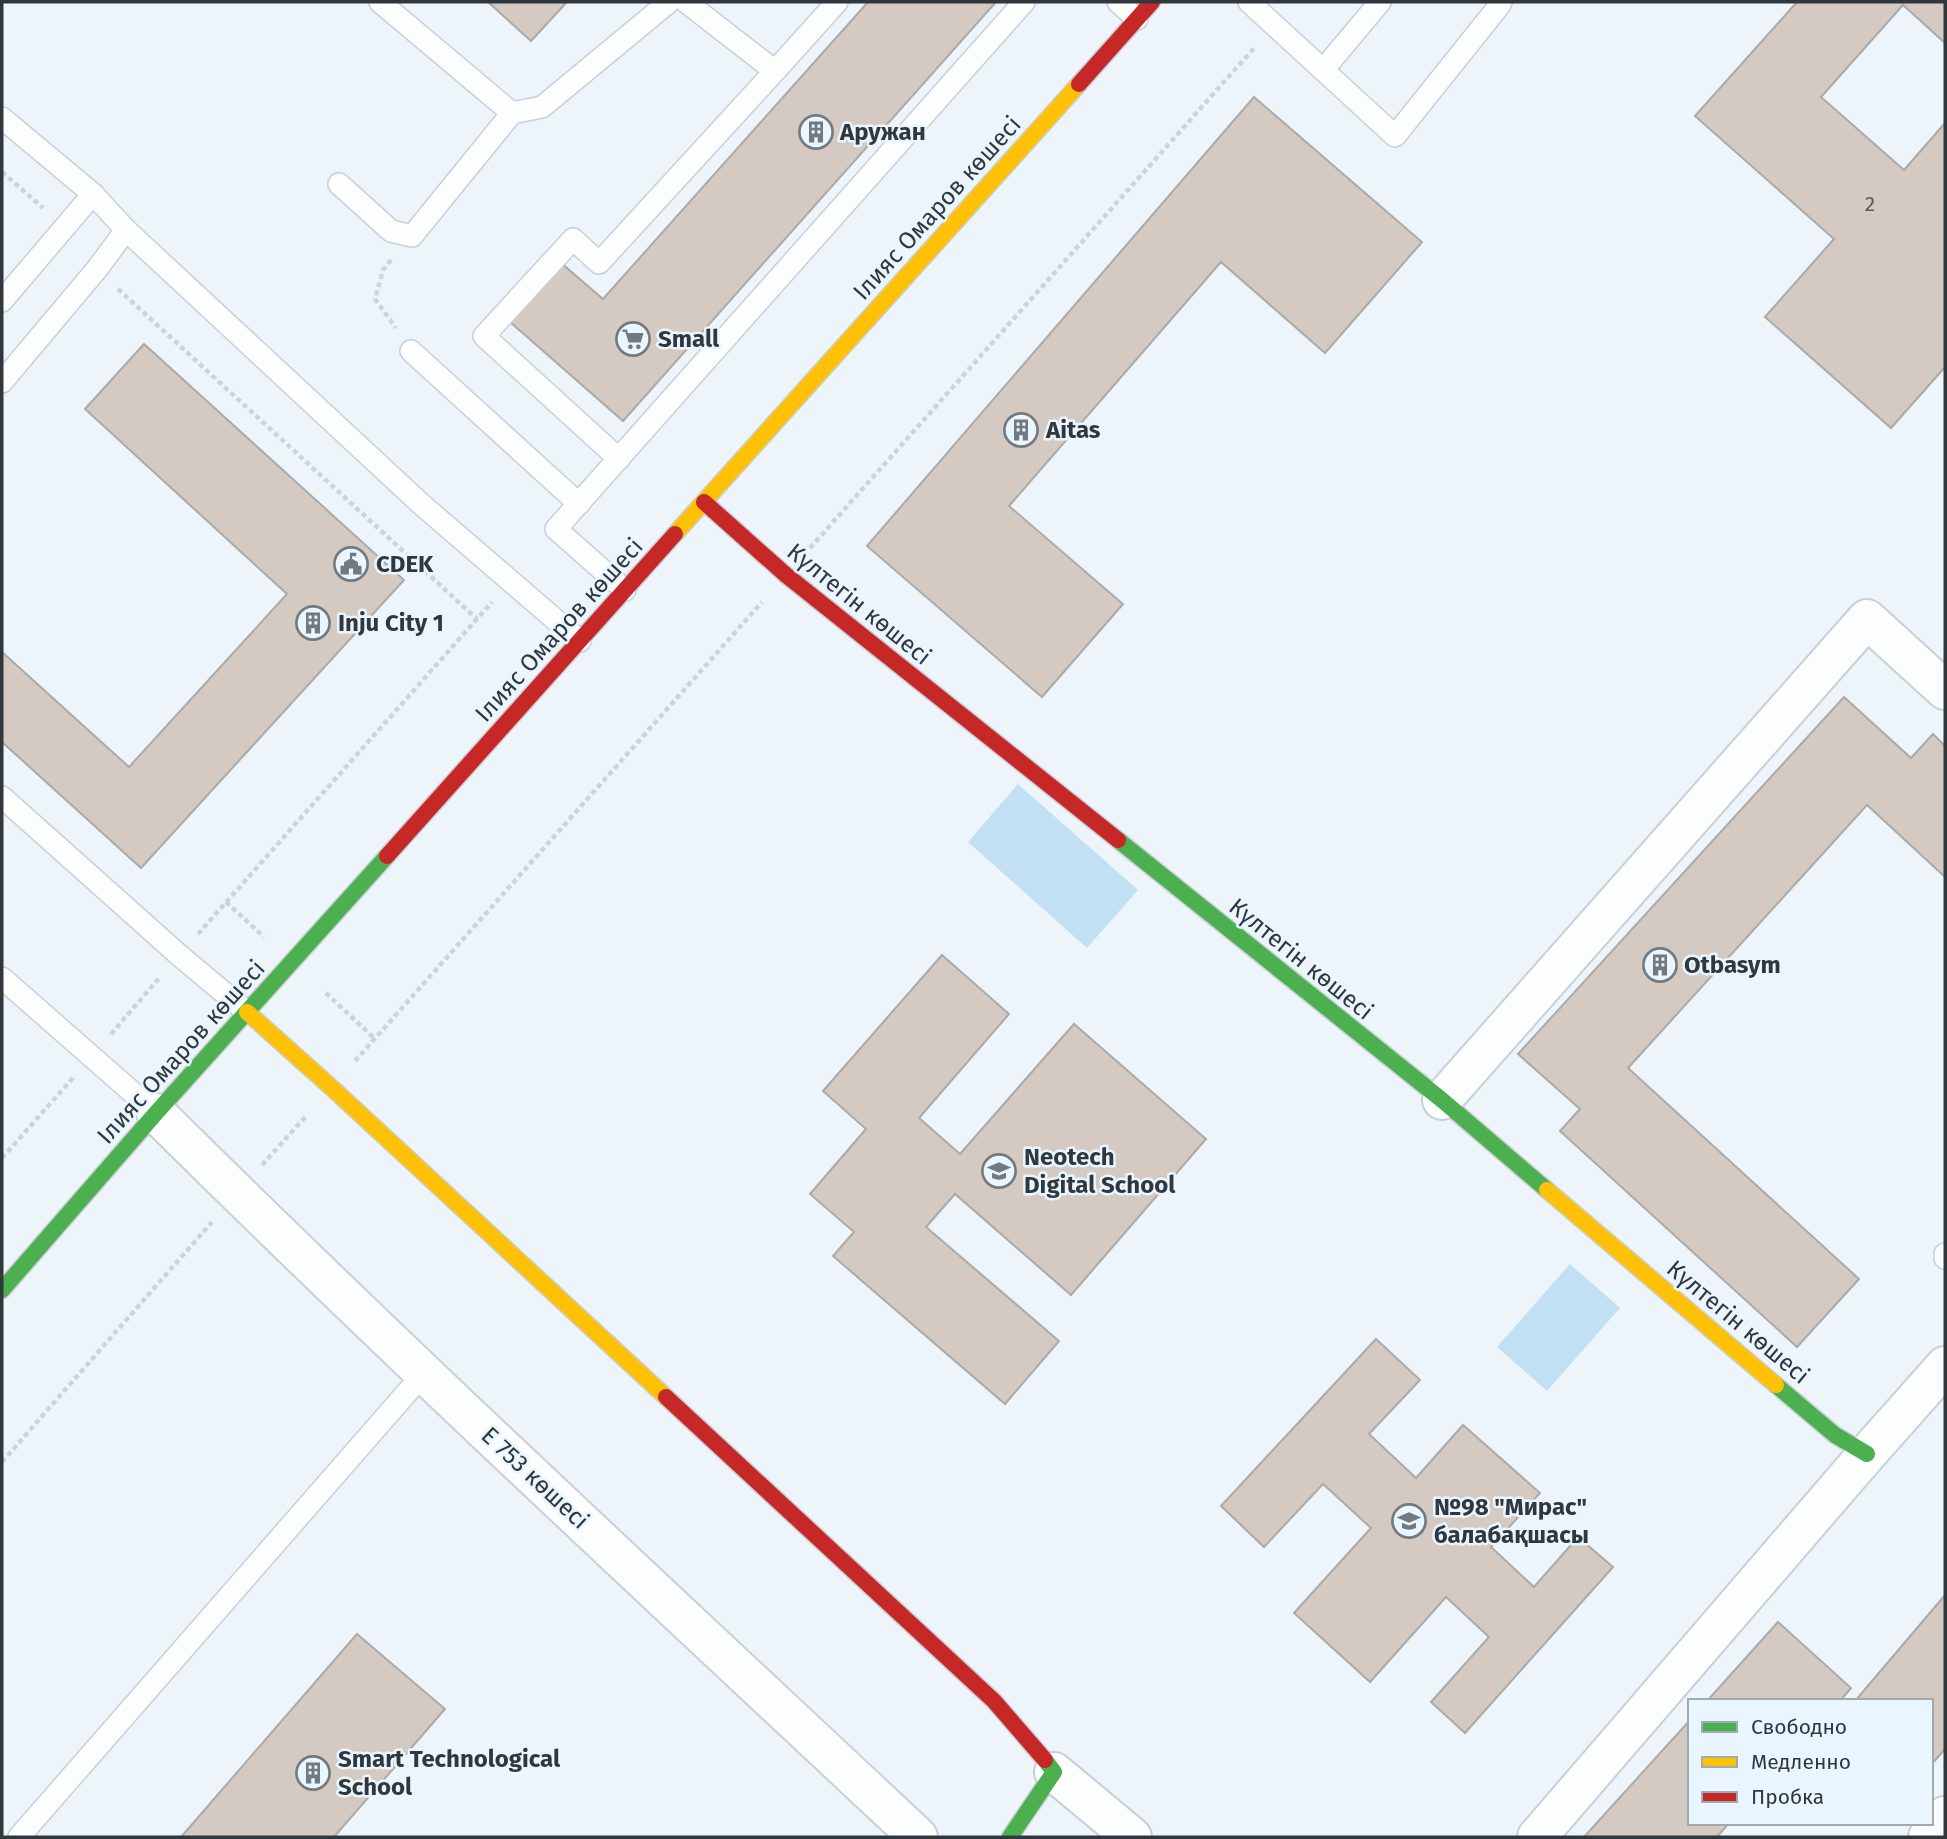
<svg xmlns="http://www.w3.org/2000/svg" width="1947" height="1839" font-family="'Fira Sans',sans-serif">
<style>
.grass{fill:#c1e0f4}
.building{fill:#d5cac1;stroke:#a9aaa9;stroke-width:2}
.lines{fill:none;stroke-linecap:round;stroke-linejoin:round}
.lane-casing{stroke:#c9d0d5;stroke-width:24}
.street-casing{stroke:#c9d0d5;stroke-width:42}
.fast-casing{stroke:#c9d0d5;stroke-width:19}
.slow-casing{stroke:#c9d0d5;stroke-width:19}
.jam-casing{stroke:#c9d0d5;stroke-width:19}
.path{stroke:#cfd3d6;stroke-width:4.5;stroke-dasharray:5 3.5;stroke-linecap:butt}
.lane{stroke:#fcfefe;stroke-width:21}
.street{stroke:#fcfefe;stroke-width:38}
.fast{stroke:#4caf50;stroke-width:16}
.slow{stroke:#ffc107;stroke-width:16}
.jam{stroke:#c62828;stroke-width:16}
.labels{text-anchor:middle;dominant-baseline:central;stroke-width:5;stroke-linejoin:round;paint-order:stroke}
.number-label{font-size:21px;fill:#595c5e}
.poi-label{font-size:24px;font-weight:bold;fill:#30383d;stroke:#e9f6ff;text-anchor:start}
.street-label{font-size:24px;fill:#30383d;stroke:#e9f6ff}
</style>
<rect width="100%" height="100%" fill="#eef5fa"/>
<g class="grass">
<polygon points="1018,784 1138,890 1087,948 968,842"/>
<polygon points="1570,1264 1620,1308 1547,1391 1497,1347"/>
</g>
<g class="building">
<polygon points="488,2 567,2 531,41"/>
<polygon points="868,2 996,2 623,421 509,321 561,263 603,299"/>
<polygon points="1797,2 1945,2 1945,43 1903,5 1821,97 1904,170 1945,123 1945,367 1891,428 1765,317 1834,239 1695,116"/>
<polygon points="1254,97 1422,242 1325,353 1221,262 1009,506 1123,604 1042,697 867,546"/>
<polygon points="144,344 404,580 141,868 2,742 2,652 129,767 287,594 85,409"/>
<polygon points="1844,697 1911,758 1933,734 1945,746 1945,877 1867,805 1628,1068 1859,1279 1797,1347 1560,1131 1580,1109 1518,1054"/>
<polygon points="942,955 1009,1014 919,1118 960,1154 1074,1024 1206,1139 1071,1295 955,1194 926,1227 1059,1341 1005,1404 833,1256 854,1232 810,1194 866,1129 823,1091"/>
<polygon points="1376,1339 1420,1380 1369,1434 1416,1478 1463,1425 1540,1493 1491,1547 1534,1587 1578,1537 1613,1567 1465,1733 1431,1702 1489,1637 1446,1597 1370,1682 1294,1613 1371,1528 1323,1484 1264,1547 1221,1506"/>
<polygon points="1945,1595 1945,1749 1931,1765 1931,1701 1855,1701"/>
<polygon points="1778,1622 1851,1688 1840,1701 1707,1701"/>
<polygon points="357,1634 445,1709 334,1837 181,1837"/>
<polygon points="1690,1720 1690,1823 1729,1823 1717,1837 1584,1837"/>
</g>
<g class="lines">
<g class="lane-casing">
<g id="lane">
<polyline points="380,2 512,113 542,107 669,2"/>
<polyline points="686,2 775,71 837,2"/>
<polyline points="1118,2 1137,19"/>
<polyline points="1249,2 1395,136 1499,6 1501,2"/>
<polyline points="1323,70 1380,2"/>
<polyline points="2,118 93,194 126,230 421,504 580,641"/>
<polyline points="339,184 391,231 412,236 512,113"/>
<polyline points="2,301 93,194"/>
<polyline points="411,351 579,504"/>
<polyline points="2,382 97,269 126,230"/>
<polyline points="619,459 484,336 573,239 599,263 775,71"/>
<polyline points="625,590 556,529 1024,2"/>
<polyline points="2,797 179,955 247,1012"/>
<polyline points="2,978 156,1113"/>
<polyline points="1945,1254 1945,1258"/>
<polyline points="19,1837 424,1373"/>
</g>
</g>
<g class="street-casing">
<g id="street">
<polyline points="1442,1100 1867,619 1945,690"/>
<path d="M 156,1113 C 405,1360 663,1598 918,1837"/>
<polyline points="1054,1772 1132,1837"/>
<polyline points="1537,1837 1867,1454 1945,1366"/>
<polyline points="1928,1837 1945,1816"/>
</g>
</g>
<g class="fast-casing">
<g id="fast">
<polyline points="1118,840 1442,1100 1547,1190"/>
<polyline points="2,1290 156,1113 387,856"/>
<polyline points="1776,1385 1835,1435 1867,1454"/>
<polyline points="1010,1837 1054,1772 1045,1760"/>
</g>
</g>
<g class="slow-casing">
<g id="slow">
<polyline points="675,534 1079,84"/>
<polyline points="247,1012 332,1088 666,1397"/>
<polyline points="1547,1190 1776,1385"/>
</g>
</g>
<g class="jam-casing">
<g id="jam">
<polyline points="1079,84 1152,2"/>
<polyline points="704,502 786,575 1118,840"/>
<polyline points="387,856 675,534"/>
<polyline points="666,1397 994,1701 1045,1760"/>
</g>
</g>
<g class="path">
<polyline points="2,172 43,208"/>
<polyline points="391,260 383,270 375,299 396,328"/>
<polyline points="118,289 477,619"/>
<polyline points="810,548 1255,47"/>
<polyline points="226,902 264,937"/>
<polyline points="198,934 492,602"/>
<polyline points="326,993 374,1038"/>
<polyline points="111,1034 160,977"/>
<polyline points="355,1061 762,602"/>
<polyline points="2,1158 73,1078"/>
<polyline points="262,1165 307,1115"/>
<polyline points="2,1462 212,1222"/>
</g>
<use href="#lane" class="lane"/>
<use href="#street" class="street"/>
<use href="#fast" class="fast"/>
<use href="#slow" class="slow"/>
<use href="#jam" class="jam"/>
</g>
<defs>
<g id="building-ring" transform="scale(1.75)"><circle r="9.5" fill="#e9f6ff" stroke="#727a7f" stroke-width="1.5"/><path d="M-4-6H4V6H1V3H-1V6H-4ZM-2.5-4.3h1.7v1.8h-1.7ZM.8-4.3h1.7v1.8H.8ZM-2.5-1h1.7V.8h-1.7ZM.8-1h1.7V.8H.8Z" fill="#727a7f"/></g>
<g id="supermarket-ring" transform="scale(1.75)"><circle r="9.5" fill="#e9f6ff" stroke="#727a7f" stroke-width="1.5"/><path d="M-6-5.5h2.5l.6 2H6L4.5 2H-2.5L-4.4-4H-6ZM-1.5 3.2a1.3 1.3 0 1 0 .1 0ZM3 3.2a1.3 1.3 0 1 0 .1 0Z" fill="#727a7f"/></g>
<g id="civic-ring" transform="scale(1.75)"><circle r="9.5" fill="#e9f6ff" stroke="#727a7f" stroke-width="1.5"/><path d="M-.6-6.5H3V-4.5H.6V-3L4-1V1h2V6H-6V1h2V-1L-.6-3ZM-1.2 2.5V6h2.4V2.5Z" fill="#727a7f"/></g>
<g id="school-ring" transform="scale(1.75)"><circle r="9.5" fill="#e9f6ff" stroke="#727a7f" stroke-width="1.5"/><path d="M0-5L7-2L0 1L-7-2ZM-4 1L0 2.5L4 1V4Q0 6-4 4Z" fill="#727a7f"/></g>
</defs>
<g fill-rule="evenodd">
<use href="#building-ring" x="816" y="132"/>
<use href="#supermarket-ring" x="633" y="339"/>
<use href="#building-ring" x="1021" y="430"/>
<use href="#civic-ring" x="351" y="564"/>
<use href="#building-ring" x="313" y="623"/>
<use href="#building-ring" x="1660" y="965"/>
<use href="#school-ring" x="999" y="1171"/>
<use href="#school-ring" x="1409" y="1521"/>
<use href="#building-ring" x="313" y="1773"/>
</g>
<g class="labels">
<g class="number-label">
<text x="1870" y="204">2</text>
</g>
<g class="poi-label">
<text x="840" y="132">Аружан</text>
<text x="658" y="339">Small</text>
<text x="1046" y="430">Aitas</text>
<text x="376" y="564">CDEK</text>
<text x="338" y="623">Inju City 1</text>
<text x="1684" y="965">Otbasym</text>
<text x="1024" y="1157">Neotech<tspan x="1024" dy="28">Digital School</tspan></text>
<text x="1434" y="1507">№98 "Мирас"<tspan x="1434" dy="28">балабақшасы</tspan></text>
<text x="338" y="1759">Smart Technological<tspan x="338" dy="28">School</tspan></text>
</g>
<g class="street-label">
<text transform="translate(937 208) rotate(-48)">Ілияс Омаров көшесі</text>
<text transform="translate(859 604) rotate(39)">Күлтегін көшесі</text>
<text transform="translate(559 630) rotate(-48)">Ілияс Омаров көшесі</text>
<text transform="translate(1301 959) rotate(39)">Күлтегін көшесі</text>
<text transform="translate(181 1052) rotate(-48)">Ілияс Омаров көшесі</text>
<text transform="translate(1738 1322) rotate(40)">Күлтегін көшесі</text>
<text transform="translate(535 1478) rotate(43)">Е 753 көшесі</text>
</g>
</g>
<rect width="1947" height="1839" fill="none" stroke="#30383d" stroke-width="7"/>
<rect x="1688" y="1699" width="245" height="126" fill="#e9f6ff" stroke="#9faab1" stroke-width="2"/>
<rect x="1702" y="1722" width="35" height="10" fill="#4caf50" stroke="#9faab1" stroke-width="2"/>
<text x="1751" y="1734" font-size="21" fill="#30383d">Свободно</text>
<rect x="1702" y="1757" width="35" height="10" fill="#ffc107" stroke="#9faab1" stroke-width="2"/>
<text x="1751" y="1769" font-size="21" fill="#30383d">Медленно</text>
<rect x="1702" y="1792" width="35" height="10" fill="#c62828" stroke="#9faab1" stroke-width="2"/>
<text x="1751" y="1804" font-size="21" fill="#30383d">Пробка</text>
</svg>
